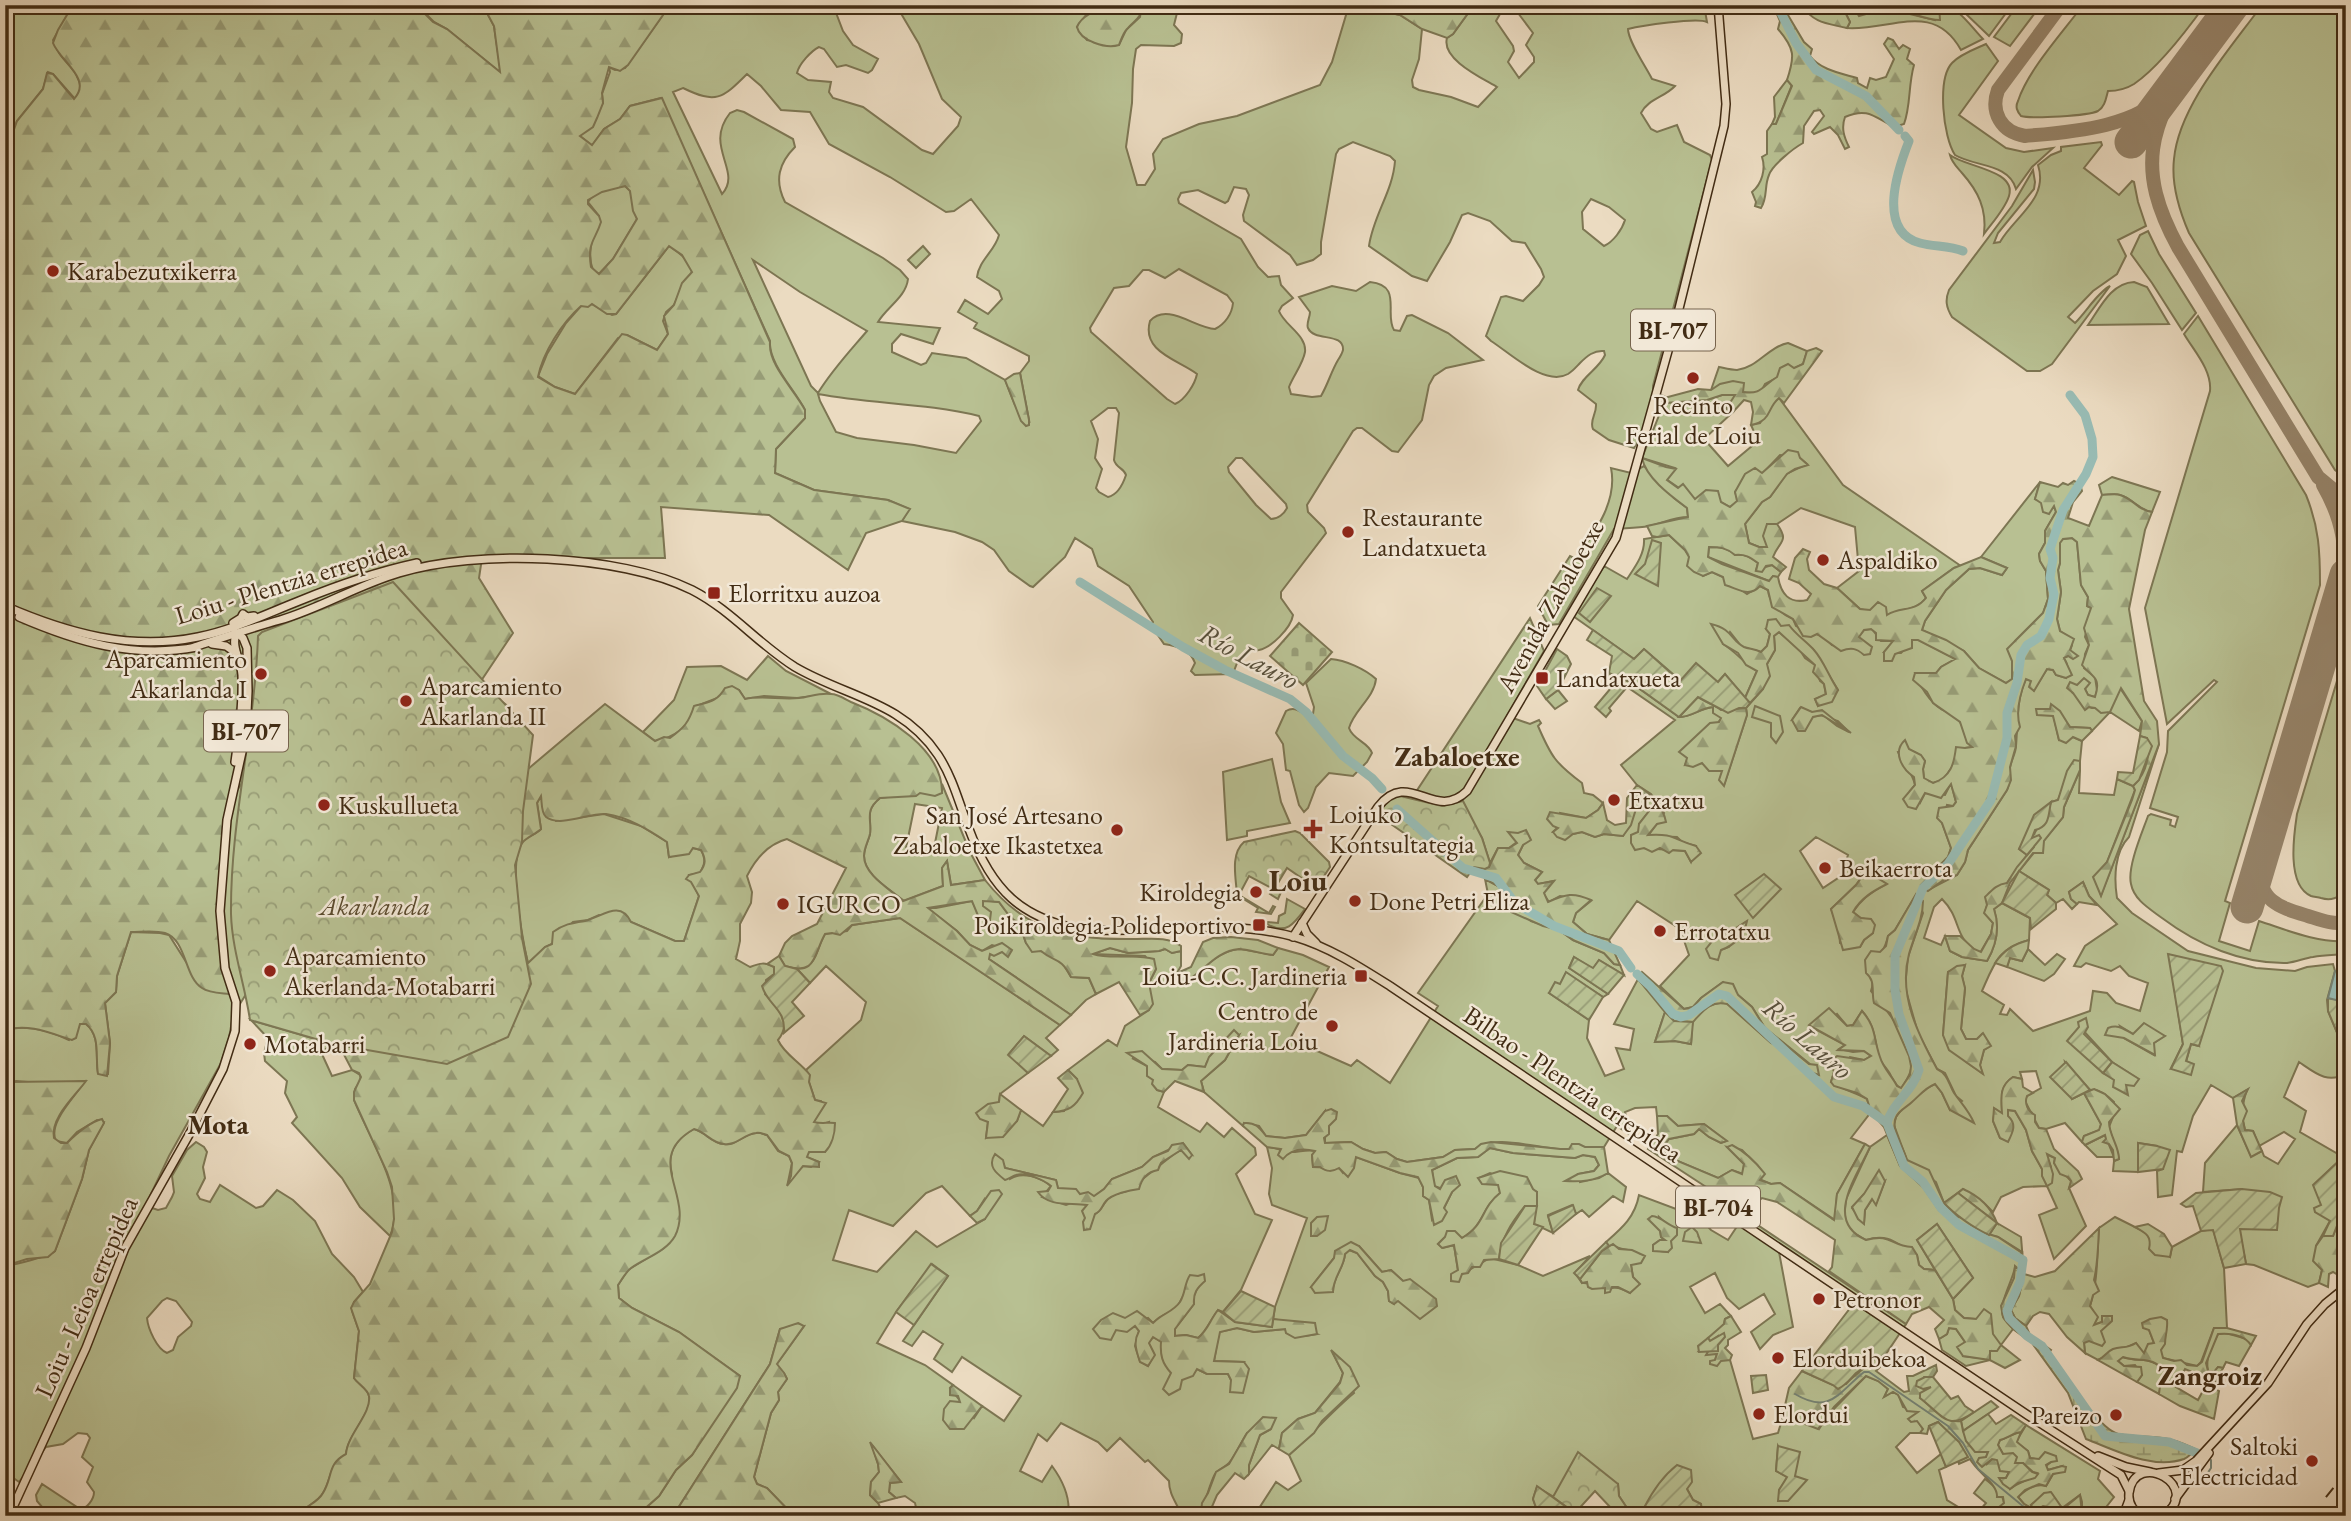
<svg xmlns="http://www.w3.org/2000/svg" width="2351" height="1521" font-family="'EB Garamond',serif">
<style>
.grass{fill:#b8c092;stroke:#7d7653;stroke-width:2;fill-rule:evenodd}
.forest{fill:url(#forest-firs);stroke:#7d7653;stroke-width:2;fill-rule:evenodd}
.wetland{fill:url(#wetland-marsh);stroke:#7d7653;stroke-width:2}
.cemetery{fill:url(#cemetery-stones);stroke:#7d7653;stroke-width:2}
.park{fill:url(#park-crowns);stroke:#7d7653;stroke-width:2}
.garden{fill:url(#garden-furrows);stroke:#7d7653;stroke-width:2}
.water{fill:#98bbb3;stroke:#768273;stroke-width:2}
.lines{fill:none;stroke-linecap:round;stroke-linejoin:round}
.stream{stroke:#768273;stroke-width:2}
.river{stroke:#98bbb3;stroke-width:9}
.taxiway{stroke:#96846a;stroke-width:14}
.runway{stroke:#96846a;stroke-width:33}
.major-casing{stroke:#422c14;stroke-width:10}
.major{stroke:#ebdbc1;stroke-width:7}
.rail{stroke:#422c14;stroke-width:2;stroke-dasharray:12 12;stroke-linecap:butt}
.poi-dot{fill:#8f2418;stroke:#f2e8d7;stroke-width:2.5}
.labels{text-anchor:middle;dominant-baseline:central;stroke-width:5;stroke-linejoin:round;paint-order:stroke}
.shield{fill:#f2e8d7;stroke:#77644e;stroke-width:2}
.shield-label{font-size:24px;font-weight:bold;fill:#422c14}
.poi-label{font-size:26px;fill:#422c14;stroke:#f2e8d7;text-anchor:start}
.street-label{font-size:26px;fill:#422c14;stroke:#f2e8d7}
.park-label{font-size:26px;font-style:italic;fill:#5a4a2d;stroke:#f2e8d7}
.water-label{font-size:28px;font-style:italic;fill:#58503c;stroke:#f2e8d7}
.neighbourhood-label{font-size:28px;font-weight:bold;fill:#422c14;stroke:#f2e8d7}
.quarter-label{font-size:30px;font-weight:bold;fill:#422c14;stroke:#f2e8d7}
</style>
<defs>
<pattern id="forest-firs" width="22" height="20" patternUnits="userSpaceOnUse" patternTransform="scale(1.75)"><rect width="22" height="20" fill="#b8c092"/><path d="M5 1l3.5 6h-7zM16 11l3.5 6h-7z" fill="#979c76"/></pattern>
<pattern id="wetland-marsh" width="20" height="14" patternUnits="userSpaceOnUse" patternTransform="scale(1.75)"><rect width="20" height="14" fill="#b8c092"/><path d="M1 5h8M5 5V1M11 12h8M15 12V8" fill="none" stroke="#979c76"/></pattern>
<pattern id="cemetery-stones" width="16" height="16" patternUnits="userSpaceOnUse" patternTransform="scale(1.75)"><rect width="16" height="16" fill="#b8c092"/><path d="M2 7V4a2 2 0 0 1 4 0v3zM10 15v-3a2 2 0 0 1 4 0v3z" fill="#979c76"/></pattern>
<pattern id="park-crowns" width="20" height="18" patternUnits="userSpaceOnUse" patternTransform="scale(1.75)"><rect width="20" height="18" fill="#b8c092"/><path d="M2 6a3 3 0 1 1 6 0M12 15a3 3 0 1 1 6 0" fill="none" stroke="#979c76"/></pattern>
<pattern id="garden-furrows" width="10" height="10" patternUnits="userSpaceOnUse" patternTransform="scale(1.75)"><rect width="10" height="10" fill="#b8c092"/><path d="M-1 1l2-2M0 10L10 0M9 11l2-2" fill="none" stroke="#979c76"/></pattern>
</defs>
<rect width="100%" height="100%" fill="#ebdbc1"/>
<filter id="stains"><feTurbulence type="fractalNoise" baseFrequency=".00286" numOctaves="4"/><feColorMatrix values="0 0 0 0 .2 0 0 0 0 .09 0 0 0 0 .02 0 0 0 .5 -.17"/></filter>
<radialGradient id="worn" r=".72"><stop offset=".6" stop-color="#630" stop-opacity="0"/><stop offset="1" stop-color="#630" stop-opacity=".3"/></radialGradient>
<g class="grass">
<path d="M 5,5 L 73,5 L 53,40 C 60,63 78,66 81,89 L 75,99 L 53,74 L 48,72 L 43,89 L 17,121 L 5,155 Z"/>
<polygon points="417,5 487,5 486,11 494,26 501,73 447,29 434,22"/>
<path d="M 670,5 L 833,5 L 843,31 L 853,45 L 878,59 L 872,70 L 868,73 L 846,65 L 837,67 L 824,49 L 819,47 C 811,51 799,64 797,73 L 808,80 L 831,82 L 829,92 L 833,98 L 863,107 L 922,150 L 933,154 L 958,126 L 961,117 L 942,99 L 919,44 L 896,5 L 1113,5 L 1086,15 L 1077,27 L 1087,40 L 1119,45 L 1126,30 L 1140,17 L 1142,5 L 1179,5 L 1174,25 L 1182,34 L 1181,43 L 1174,46 L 1141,45 L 1136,49 L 1133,69 L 1132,103 L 1126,147 L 1137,185 L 1145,185 L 1155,169 L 1153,154 L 1163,139 L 1199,124 L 1237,116 L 1320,85 L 1332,62 L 1349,5 L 1378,5 L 1382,11 L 1400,15 L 1422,29 L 1419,59 L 1412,80 L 1413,87 L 1419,90 L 1451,97 L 1478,107 L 1497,87 C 1482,78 1441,59 1447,38 L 1453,34 L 1474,5 L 1583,5 L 1593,13 L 1609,5 L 1704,5 L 1707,22 C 1697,17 1640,26 1628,29 C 1628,41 1646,67 1652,79 L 1675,86 C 1665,97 1648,99 1641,113 L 1651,129 L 1657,132 L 1677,125 L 1684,142 L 1710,155 L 1712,160 L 1653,386 L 1653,393 L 1664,396 L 1634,448 L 1609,440 L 1593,429 C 1589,420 1597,414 1596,404 L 1578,390 C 1582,376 1599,369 1605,355 L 1604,351 C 1594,350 1587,356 1580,363 C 1577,366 1573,371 1568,374 C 1545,387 1510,353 1491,341 L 1486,336 L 1501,297 L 1506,296 L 1523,301 L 1539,285 L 1544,277 L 1541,269 L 1525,243 L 1512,241 L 1490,221 L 1468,213 L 1462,215 L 1450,242 L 1427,281 L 1412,276 L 1369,246 C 1373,216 1393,191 1395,161 L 1390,156 L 1353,142 L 1339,149 L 1336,154 L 1321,242 L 1321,254 L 1313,260 L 1297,265 L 1290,255 L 1244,221 L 1243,215 L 1249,195 L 1246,189 L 1234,187 L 1228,201 L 1225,203 L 1198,190 L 1181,193 L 1178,199 L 1179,203 L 1241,239 L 1258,267 L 1268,277 L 1279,276 L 1281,285 L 1293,298 L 1282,306 L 1279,311 C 1284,325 1307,335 1305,352 C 1303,364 1293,376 1289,387 L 1291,394 L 1312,397 L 1321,396 C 1328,384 1331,372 1338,360 C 1340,357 1342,354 1343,350 C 1344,332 1314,342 1308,328 C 1306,324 1310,317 1310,312 L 1299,297 L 1332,286 L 1356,291 L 1370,282 C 1403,285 1384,314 1394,330 L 1400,331 L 1407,316 L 1412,315 L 1448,333 L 1483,360 L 1446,368 L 1434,376 L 1429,385 L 1422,420 L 1398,452 L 1392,451 L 1362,428 L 1357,428 L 1353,431 L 1307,505 L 1308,512 L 1324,528 L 1326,533 L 1281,592 L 1281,598 L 1293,615 C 1291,628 1271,648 1259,650 C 1252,651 1253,648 1247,651 C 1238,656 1236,666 1233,674 L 1195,675 L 1191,671 L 1195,663 C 1190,649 1177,646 1164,644 L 1151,625 L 1153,622 L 1129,586 L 1098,566 L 1092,549 L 1075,538 L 1065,557 L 1033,587 L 1030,586 L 1009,571 L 994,550 L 982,542 L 955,532 L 902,521 L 909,509 L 888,500 L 814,490 L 775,473 L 776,449 L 805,418 L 805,410 C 795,390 768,363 770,341 L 661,98 L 630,106 L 620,119 L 604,129 L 592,146 L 580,136 L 603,103 L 602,94 L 610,72 L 609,67 L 615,70 L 625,68 ZM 1508,9 L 1518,13 L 1533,33 L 1526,45 L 1534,57 L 1534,62 L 1519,78 L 1508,62 L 1514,51 L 1513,46 L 1496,21 L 1500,14 ZM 747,74 L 761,86 L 781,110 L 810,112 L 829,144 L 890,177 L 946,212 L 954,211 L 971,199 L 999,235 C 995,251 979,260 977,277 L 999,291 L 1002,299 L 988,314 L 965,300 L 958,312 L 977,323 L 974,328 L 1029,356 L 1029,361 L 1020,373 L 1029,420 L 1015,405 L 1005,380 L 966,358 L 932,353 L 926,363 L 921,365 L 892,352 L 892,344 L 901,334 L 933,344 L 940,328 L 878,322 C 887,307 906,297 908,279 L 900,270 L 883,258 L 785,202 C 774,180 779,163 795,147 L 793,139 L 744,112 L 737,110 L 730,113 C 703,147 743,171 722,194 L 673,92 L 683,88 C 716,104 722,99 747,74 ZM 1591,199 L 1609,207 L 1625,220 C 1622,230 1613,242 1604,246 L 1583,229 L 1582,212 ZM 753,260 L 800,292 L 867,331 C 850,351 832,370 818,393 L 811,386 ZM 1179,269 L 1227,295 L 1233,303 C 1232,314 1225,324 1215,329 C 1195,328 1167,302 1150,321 C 1141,352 1179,360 1197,374 C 1195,384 1185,400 1175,404 L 1167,399 L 1091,332 L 1090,328 L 1114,288 L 1129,286 L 1143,270 L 1149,270 L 1165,278 ZM 818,394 C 871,404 926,403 979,416 L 981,421 L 956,453 L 914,445 L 857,438 L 836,432 L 820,401 ZM 1108,408 L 1116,408 L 1119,413 L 1114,460 C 1116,468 1124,468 1126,475 C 1123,484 1117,495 1108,497 L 1099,492 L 1096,488 L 1102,469 L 1095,458 L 1098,439 L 1091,421 ZM 1236,458 L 1242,458 L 1246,462 L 1286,504 L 1287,508 C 1284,514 1278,519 1271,519 L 1256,505 L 1229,472 L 1228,467 Z"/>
<path d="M 1821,5 L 1856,5 L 1854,9 L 1875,11 L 1889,9 L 1935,20 L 1939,5 C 1958,5 1970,26 1983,39 L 1961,50 C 1933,0 1891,31 1847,28 L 1850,22 L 1843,8 Z"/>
<polygon points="1963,5 2012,5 1989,36 1965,13"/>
<polygon points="2018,5 2041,5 2010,46 1994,37"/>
<path d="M 2083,5 L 2205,5 C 2187,30 2159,67 2134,84 C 2126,89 2117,91 2108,91 C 2106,98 2105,107 2098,111 C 2088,116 2032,119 2021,116 C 2017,111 2015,107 2018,101 C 2028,70 2063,32 2083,5 Z"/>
<path d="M 2262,5 L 2346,5 L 2346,478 L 2335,470 L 2189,233 C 2179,210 2171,185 2174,159 C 2179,105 2231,48 2262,5 Z"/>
<path d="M 1986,44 L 1998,61 L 1959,115 L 2006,148 L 2024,152 L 2053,148 L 2032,167 L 2016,189 C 2009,163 1975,167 1955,155 C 1943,137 1937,79 1952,63 C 1960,54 1975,49 1986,44 Z"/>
<polygon points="1787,80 1792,85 1776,124 1772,124 1775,117 1774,97"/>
<path d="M 2101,142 L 2102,145 L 2084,168 L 2119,195 L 2132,181 L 2134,182 L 2138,202 L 2146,226 L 2118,240 L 2126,256 L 2117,274 L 2093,291 L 2068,317 L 2075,323 C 2087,311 2097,293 2110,286 L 2052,364 L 2040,371 L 2027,371 L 1952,317 C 1946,307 1945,300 1949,290 L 2012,206 L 2033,170 L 2035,182 L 2034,189 L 1998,233 L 1994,243 L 2000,242 C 2015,216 2049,199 2038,165 L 2051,155 L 2061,151 L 2061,147 Z"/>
<path d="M 1950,155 C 1965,167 2017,170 2009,196 C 2005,209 1992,223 1984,234 C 1987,209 1978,191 1962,173 C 1957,167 1952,163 1950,155 Z"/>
<path d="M 625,186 L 630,190 L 637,219 L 613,259 L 599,274 L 593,270 C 586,252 594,234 599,216 L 588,202 C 594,191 613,187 625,186 Z"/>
<polygon points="2148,231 2159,254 2196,313 2182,330 2152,283 2131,254 2140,235"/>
<path d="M 669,246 C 679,253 691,260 692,273 L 685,280 L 674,305 L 666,312 L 663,321 L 668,334 L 657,350 L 627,335 L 618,338 L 575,394 L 555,387 L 538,376 L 547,354 L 566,323 L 581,306 L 592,304 L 612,315 L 616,314 Z"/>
<polygon points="923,246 930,254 916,268 908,260"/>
<path d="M 2134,282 L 2147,287 L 2169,324 L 2088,325 C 2100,308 2111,283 2134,282 Z"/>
<path d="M 2198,316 L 2306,495 C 2319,527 2320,551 2320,585 L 2225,901 L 2230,903 L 2219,941 L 2250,951 L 2259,921 C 2287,930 2317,943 2346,941 L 2346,954 C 2335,955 2324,955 2313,957 C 2305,958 2296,962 2287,963 C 2242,964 2198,945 2162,918 C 2150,909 2134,900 2131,884 C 2127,867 2142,833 2148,816 L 2151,814 L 2171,820 L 2170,825 L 2175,827 L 2178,817 L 2150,808 L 2167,752 L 2168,731 L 2217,682 L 2214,680 L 2167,724 L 2145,608 L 2210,391 C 2212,370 2194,351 2184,334 Z"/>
<path d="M 1788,343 L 1807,351 L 1803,364 L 1765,384 L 1762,390 L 1754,393 L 1711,390 L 1719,367 C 1724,368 1731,370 1737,370 C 1757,368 1768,347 1788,343 Z"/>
<path d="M 1722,395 L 1736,395 L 1727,409 L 1733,412 L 1704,439 L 1728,466 L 1758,441 L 1751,425 L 1760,423 L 1773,403 L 1779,398 L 1843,485 L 1961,566 L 1954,568 L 1922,591 L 1926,598 C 1914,613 1901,607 1887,616 L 1860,609 L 1837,588 L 1859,571 L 1855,527 L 1801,508 L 1777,524 L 1767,524 L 1768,547 L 1759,547 L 1749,543 L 1745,524 L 1762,502 L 1770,497 L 1786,474 L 1807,464 L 1800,458 L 1780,455 L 1762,474 L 1742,483 L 1735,492 L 1738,501 L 1730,507 L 1721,502 L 1695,499 L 1666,479 L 1675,468 L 1642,458 L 1664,403 L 1707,400 Z"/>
<path d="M 1644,466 L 1674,498 L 1687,508 L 1688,517 C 1675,517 1662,523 1649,526 C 1638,528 1626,528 1614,529 L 1559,624 L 1548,625 L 1538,606 L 1570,556 L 1576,559 C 1594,533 1618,502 1611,468 L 1631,473 Z"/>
<path d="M 2112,477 L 2160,492 L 2152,512 C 2137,510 2134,499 2120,495 C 2115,493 2108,495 2102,495 L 2099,485 Z"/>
<polygon points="2040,482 2035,499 2054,505 2056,512 2045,531 2045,543 2039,554 2040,561 2046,571 2048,599 2043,613 2015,641 2012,661 2012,679 2006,683 1979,668 1964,651 1922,630 1925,621 1946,590 1969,569 1980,568 2002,575 2007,568 1981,557"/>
<path d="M 1669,535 L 1685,550 L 1703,576 L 1712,572 L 1723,577 L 1747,594 L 1760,586 L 1768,590 C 1769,603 1781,614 1793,619 L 1796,626 L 1824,637 L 1832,645 L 1857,649 L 1858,637 L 1864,630 L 1872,629 L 1881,641 L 1894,641 L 1884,652 L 1901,653 L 1912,640 L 1919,640 L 1956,659 L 1941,667 L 1936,674 L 1915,673 C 1919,685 1930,702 1941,709 C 1947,712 1957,716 1960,722 C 1966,731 1965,741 1973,747 L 1965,748 L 1943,780 L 1933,783 L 1924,779 L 1923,769 L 1925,761 C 1918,751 1910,749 1898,752 C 1903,764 1913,773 1915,785 L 1910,791 L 1920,803 L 1925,793 L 1945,795 L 1951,783 L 1956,802 L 1953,806 L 1947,805 L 1942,823 L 1951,848 L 1948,857 L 1933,872 L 1928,890 L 1957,875 L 1965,862 L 1968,850 L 2007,790 C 2011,781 2009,776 2010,768 C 2011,760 2016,753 2016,746 C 2018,723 2016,700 2026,679 L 2031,681 L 2034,690 L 2047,669 L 2053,670 L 2056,675 L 2066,678 C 2068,670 2069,664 2063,658 L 2068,656 L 2072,645 L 2067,636 L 2060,631 L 2057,619 L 2061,592 L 2058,570 L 2060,563 L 2059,543 L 2063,539 L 2072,538 L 2077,542 L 2081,585 L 2088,597 L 2087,606 L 2092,608 L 2085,637 L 2089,645 L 2085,654 L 2084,668 L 2095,677 L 2097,690 L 2095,697 L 2088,695 L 2085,689 L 2073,693 C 2078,697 2085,707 2092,708 C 2102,708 2116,696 2120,688 L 2142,721 L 2139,731 L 2110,712 L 2092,731 L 2090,728 L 2070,727 L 2051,705 L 2059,740 L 2073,737 L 2082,741 L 2080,761 L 2074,761 L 2058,800 L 2051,802 L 2019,849 L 2027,855 L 2007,883 L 1987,905 L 1985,913 L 1993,923 L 1991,934 L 1980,953 C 1952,938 1963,920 1942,899 L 1934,907 L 1924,938 L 1941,945 L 1945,936 L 1950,951 L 1962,957 L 1987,961 C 1997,944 2000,928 1994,909 L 2002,903 L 2030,918 L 2029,940 C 1998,948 1994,964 1982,991 L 2004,1005 L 2000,1014 L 2007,1015 L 2010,1009 L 2033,1031 L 2090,1011 L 2093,991 L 2107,993 L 2116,1003 L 2140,1011 L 2148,983 L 2129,976 L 2120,966 L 2111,971 L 2086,963 L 2081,967 L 2074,966 L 2085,946 L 2117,924 L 2089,896 L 2083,882 L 2069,892 L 2071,899 L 2077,904 L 2072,909 L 2063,899 L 2056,903 L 2047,895 L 2049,890 L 2019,871 L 2063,817 L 2064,807 L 2080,770 L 2079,793 L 2114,795 L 2117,779 L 2133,786 L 2135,790 L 2107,862 C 2099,872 2096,883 2101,895 L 2159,744 L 2129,837 C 2114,852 2114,879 2117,898 L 2132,913 L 2188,951 L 2256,968 L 2295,971 L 2307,967 L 2333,964 L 2335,971 L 2327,1000 L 2328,1011 L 2346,1054 L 2346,1073 C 2328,1085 2314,1072 2299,1062 L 2284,1097 L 2306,1111 L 2300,1132 L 2343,1157 L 2314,1185 L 2330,1221 L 2316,1246 L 2322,1270 L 2319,1283 L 2308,1287 L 2254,1265 L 2246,1264 L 2239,1229 L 2242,1189 L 2203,1192 L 2205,1163 L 2237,1125 L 2251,1156 L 2262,1151 L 2264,1156 L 2278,1164 L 2295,1139 L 2284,1132 L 2259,1146 L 2253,1131 L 2245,1130 C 2241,1115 2242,1104 2247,1090 L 2233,1098 L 2211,1085 L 2193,1116 L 2182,1152 L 2177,1151 L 2172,1195 L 2158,1197 L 2157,1171 L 2163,1169 L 2157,1146 L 2138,1143 L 2138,1172 L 2113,1171 L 2114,1161 L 2119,1159 L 2109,1127 L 2113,1117 L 2114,1102 C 2108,1096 2099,1088 2090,1090 L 2065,1062 L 2072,1099 L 2084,1093 L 2101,1124 L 2100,1130 L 2084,1136 L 2082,1142 L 2065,1123 L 2046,1129 L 2039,1128 L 2025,1101 L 2027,1096 L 2041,1088 L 2036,1071 L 2020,1072 L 2022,1079 L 2013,1077 C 1999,1086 2002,1098 2002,1114 L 1995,1109 L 1993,1121 L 2000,1138 L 2008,1141 L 2008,1110 L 2015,1111 L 2026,1130 L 2032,1151 L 2042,1169 L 2047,1185 L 2051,1167 L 2046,1154 L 2055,1158 L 2054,1163 L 2072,1182 L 2069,1188 L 2086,1226 L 2054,1259 L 2039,1215 L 2057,1208 L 2047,1186 L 2023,1187 L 2001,1197 L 1993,1212 L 1985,1204 L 1963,1189 L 1944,1203 L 1936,1182 L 1907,1160 L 1894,1125 L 1896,1117 L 1902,1109 L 1927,1088 L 1935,1084 L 1942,1093 L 1950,1110 L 1962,1101 L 1956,1096 L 1945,1073 L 1937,1069 L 1918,1033 L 1905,987 L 1908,957 L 1923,913 L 1916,895 L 1895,930 L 1888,936 C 1886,949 1876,960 1873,974 C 1871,980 1874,984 1871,991 C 1886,1008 1914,1044 1911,1069 C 1910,1076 1905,1082 1901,1089 C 1895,1085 1895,1082 1891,1076 C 1888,1069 1882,1065 1879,1057 C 1874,1039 1876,1027 1862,1011 L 1853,1025 L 1847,1026 L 1837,1014 L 1817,1030 L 1845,1045 L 1839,1049 L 1853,1052 L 1864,1051 L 1871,1056 L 1864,1060 L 1850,1057 L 1834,1072 L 1831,1082 C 1843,1090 1855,1092 1867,1099 L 1871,1112 L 1851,1138 L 1865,1144 L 1837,1194 L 1835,1220 L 1780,1183 L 1771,1184 L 1759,1179 L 1764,1173 L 1742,1150 L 1727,1147 L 1744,1164 L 1743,1174 L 1732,1170 L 1718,1178 L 1668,1157 L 1661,1149 L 1669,1139 L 1694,1134 L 1699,1129 L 1709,1137 L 1721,1143 L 1726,1141 L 1704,1124 L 1678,1126 L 1667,1116 L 1657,1116 L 1656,1107 L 1635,1108 L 1625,1112 L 1630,1135 L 1617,1126 L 1604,1147 C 1589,1147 1575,1150 1560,1149 C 1537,1148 1492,1134 1475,1149 L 1455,1150 L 1443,1157 L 1407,1162 L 1397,1159 L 1386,1152 L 1375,1153 L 1363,1149 L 1351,1142 L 1325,1143 L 1325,1111 L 1306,1135 L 1285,1138 L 1266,1136 L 1259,1126 L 1244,1123 L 1243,1126 L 1204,1092 L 1201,1081 L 1225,1060 L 1239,1035 C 1224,1044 1211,1050 1205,1067 L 1188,1065 L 1182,1070 L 1162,1069 L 1155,1062 L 1132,1058 L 1147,1066 L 1157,1090 L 1164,1092 L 1158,1107 L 1200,1132 L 1207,1123 L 1224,1137 L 1232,1128 L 1255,1148 L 1256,1155 L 1236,1174 L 1255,1214 L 1272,1220 L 1241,1290 L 1223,1312 L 1218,1310 C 1210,1320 1207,1331 1198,1338 L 1186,1335 L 1174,1336 L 1174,1330 L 1194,1304 L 1194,1296 L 1198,1286 C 1176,1294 1186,1301 1173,1310 C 1164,1316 1161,1314 1153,1323 L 1148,1318 L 1116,1330 L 1135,1326 L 1139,1331 L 1135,1346 L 1140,1361 L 1148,1366 L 1154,1355 L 1148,1343 L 1153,1337 L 1162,1342 C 1164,1363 1163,1368 1182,1380 L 1197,1369 L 1207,1374 L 1228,1374 L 1231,1380 L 1244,1362 L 1214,1361 L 1219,1332 L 1237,1328 L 1254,1332 L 1286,1329 L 1305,1336 L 1317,1334 L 1283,1321 L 1273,1319 L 1275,1307 L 1307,1218 L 1272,1205 L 1269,1194 L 1272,1168 L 1267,1147 C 1276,1147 1283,1152 1291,1152 C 1300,1152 1306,1149 1316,1151 L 1312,1155 L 1313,1167 L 1339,1168 L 1343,1173 L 1356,1157 L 1400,1173 L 1419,1178 L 1423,1187 L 1423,1196 L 1429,1200 L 1432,1220 L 1444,1208 L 1452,1192 L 1434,1186 L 1432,1170 L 1457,1158 L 1478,1157 L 1490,1148 L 1513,1153 L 1575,1158 L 1583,1155 L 1595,1157 L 1599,1165 L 1594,1171 L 1578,1174 L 1580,1182 L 1599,1178 L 1608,1173 L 1626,1187 L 1623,1202 L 1613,1196 L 1589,1217 L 1582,1210 L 1576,1214 L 1572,1205 L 1548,1215 L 1553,1233 L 1534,1224 L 1537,1192 L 1490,1173 L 1479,1178 L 1499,1185 L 1500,1193 C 1480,1209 1486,1224 1462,1238 L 1446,1236 L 1438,1244 L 1443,1248 L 1454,1245 L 1458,1271 L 1462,1274 L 1490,1258 L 1518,1265 L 1543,1276 L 1590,1256 L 1575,1273 L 1582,1283 C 1590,1282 1593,1286 1600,1287 C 1614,1291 1612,1283 1630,1293 L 1636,1282 L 1633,1277 L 1631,1265 L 1638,1254 C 1629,1248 1621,1251 1613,1245 L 1609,1246 L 1606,1242 C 1622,1228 1635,1217 1639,1195 L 1676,1209 L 1691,1209 L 1711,1230 L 1728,1240 L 1744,1216 L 1906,1324 L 1900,1333 L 1779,1252 L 1793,1327 L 1773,1335 L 1760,1349 L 1751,1332 L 1775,1314 L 1764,1294 L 1739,1309 L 1727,1298 L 1715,1273 L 1690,1287 L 1705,1313 L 1720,1304 L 1731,1316 L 1725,1319 L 1724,1324 L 1699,1351 L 1709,1350 L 1707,1354 L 1717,1354 L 1715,1360 L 1730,1360 L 1753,1439 L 1778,1433 L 1781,1423 L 1789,1423 L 1793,1421 L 1813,1425 L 1819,1429 L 1828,1415 L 1866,1376 L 1879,1381 L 1888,1389 L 1885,1396 L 1892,1392 L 1898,1394 L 1903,1407 L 1919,1412 L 1917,1420 L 1923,1429 L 1920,1433 L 1910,1433 L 1896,1447 L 1917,1473 L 1941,1454 L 1946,1467 L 1939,1470 L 1947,1500 L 1973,1516 L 1702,1516 L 1701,1504 L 1693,1500 L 1687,1489 L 1657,1488 L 1644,1508 L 1629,1511 L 1619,1496 L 1618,1484 L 1554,1497 L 1537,1487 L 1533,1499 L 1539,1516 L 1254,1516 L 1276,1482 L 1288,1490 L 1301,1481 L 1289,1455 C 1312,1435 1330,1413 1354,1393 L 1333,1353 L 1343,1373 L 1340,1382 L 1315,1413 L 1298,1419 L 1282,1433 L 1279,1449 L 1272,1445 L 1249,1474 L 1249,1465 L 1260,1435 L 1271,1429 L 1247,1433 C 1241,1442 1236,1455 1229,1463 C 1225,1467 1219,1469 1215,1474 C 1208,1487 1206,1505 1197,1516 L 1182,1516 C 1177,1503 1169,1495 1169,1481 L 1148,1460 L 1145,1462 L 1120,1438 L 1107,1451 L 1098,1442 L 1061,1423 L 1047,1441 L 1038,1434 L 1020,1471 L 1042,1482 L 1052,1466 C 1063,1481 1071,1497 1068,1516 L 918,1516 L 915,1503 L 905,1496 L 896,1498 L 889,1492 L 890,1483 L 901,1482 L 872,1445 L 878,1464 L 879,1472 L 871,1482 L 870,1495 L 878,1503 L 884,1514 L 794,1516 L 767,1488 L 757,1484 L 754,1477 L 771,1413 L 779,1400 L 778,1392 L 787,1379 L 784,1373 L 776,1365 L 804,1326 L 780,1329 L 770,1364 L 673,1516 L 640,1516 L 641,1512 L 659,1496 L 676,1470 L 692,1455 L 740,1376 L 679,1332 L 632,1308 L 619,1298 L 618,1285 L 628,1270 L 664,1248 L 672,1174 C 666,1153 676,1139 694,1129 C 706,1132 711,1143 724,1144 C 736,1146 744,1134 756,1133 C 760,1132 763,1134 767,1135 L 778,1151 L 789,1156 L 792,1163 L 788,1182 L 803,1166 L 811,1167 L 819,1162 L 806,1157 L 809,1152 L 825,1152 L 829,1122 L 823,1124 L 813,1122 L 822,1108 L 821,1101 L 815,1100 L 809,1082 L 809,1075 L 806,1070 L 861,1020 L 866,1002 L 826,966 L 810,983 L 797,969 C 819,965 815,951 825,934 L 847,931 L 852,925 L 900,918 L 1060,1025 L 1046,1038 L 1058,1050 L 1051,1056 L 1024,1036 L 1009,1054 L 1028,1073 L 1000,1094 L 999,1102 L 988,1121 L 986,1138 L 1017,1121 L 1021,1110 L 1043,1126 L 1053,1112 L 1064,1111 L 1077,1079 L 1068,1070 L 1108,1040 L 1117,1046 L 1125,1026 L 1149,1010 L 1149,983 L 1156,969 L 1145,956 L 1092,954 L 1110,948 L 1128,953 L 1159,951 L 1165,949 L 1172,953 L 1181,951 L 1181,966 L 1177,973 L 1191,980 C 1204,967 1219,951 1239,949 C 1245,949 1264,954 1273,955 L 1278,948 L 1303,955 L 1329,967 L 1290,1039 L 1351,1066 L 1357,1060 L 1390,1083 L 1438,1006 L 1418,993 L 1488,894 L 1485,879 L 1500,887 L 1505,896 L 1531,921 L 1559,930 L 1573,940 L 1604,953 L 1614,964 L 1620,965 L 1624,975 L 1599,960 L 1593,969 L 1574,957 L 1569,968 L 1608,994 L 1603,997 L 1566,973 L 1560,985 L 1549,993 L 1589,1020 L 1587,1038 L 1605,1076 L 1624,1069 L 1616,1048 L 1630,1050 L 1634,1029 L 1614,1024 L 1638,979 L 1665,1012 L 1655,1042 L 1675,1041 L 1691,1044 C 1692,1037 1691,1027 1693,1021 C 1700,1009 1714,1001 1727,1003 L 1771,1043 L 1784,1048 L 1813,1073 L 1810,1064 L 1765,1028 L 1752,1007 L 1723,982 L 1701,998 L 1693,1007 L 1684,1009 L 1660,986 L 1689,955 L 1680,929 L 1637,901 L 1609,940 L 1587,934 L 1573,922 L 1576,913 L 1591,901 L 1560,896 L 1549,902 L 1543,893 L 1553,881 L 1538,884 L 1535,880 L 1542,872 L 1524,863 L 1518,855 L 1523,845 L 1517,842 L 1509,848 L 1498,848 L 1490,863 L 1482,838 L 1458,803 L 1442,806 L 1412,798 L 1530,618 L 1544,651 L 1507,716 L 1530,724 L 1539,720 L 1541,723 L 1538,726 C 1551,756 1555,763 1582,783 L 1584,793 L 1593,795 L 1603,803 L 1598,810 L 1586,818 L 1560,813 L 1558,827 L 1553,832 L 1573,834 L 1582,832 L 1595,837 L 1604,834 L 1623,836 L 1636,809 L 1644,808 L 1650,810 L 1639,824 L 1643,848 L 1685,851 L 1691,862 L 1696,846 L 1682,842 L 1677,837 L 1648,836 L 1664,813 L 1651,794 L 1637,785 L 1621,765 L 1675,720 L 1627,687 L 1606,678 L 1609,673 L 1630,682 L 1679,717 C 1692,717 1700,708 1714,707 L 1722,718 L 1688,758 L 1685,765 L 1702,763 L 1722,771 L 1724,785 L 1747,715 L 1746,708 L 1763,689 L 1767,664 L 1775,650 L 1774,636 L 1779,632 L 1800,650 L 1805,658 L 1815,665 L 1820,681 L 1824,684 L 1826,695 L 1815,699 L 1818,706 L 1838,690 L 1813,649 L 1804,643 L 1789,626 L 1766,629 L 1770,634 L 1767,646 L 1761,652 L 1742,647 L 1730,632 L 1723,644 C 1736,652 1744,663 1757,671 L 1745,698 L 1725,674 L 1718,682 L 1681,681 L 1644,649 L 1634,659 L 1573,616 L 1604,566 L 1627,579 C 1635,567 1645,554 1644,539 ZM 1800,708 L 1838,721 L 1849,732 L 1837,726 L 1823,715 L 1792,720 ZM 1816,837 L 1848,855 L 1841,876 L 1823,888 L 1800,851 ZM 1866,871 L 1886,884 C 1872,891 1861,899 1853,912 L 1860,918 L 1871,920 L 1873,933 L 1864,940 L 1860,947 L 1851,947 L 1840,943 L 1839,930 L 1831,909 L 1856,885 ZM 1746,922 L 1729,947 L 1721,950 L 1718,935 L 1730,932 ZM 2169,954 L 2199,1046 L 2191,1044 L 2186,1062 L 2171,1068 L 2183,1044 ZM 1965,965 L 1962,976 L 1965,989 L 1961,1029 L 1966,1039 L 1977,1039 L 1982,1034 L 1990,1046 L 1984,1050 L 1980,1065 L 1982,1073 L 1965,1061 L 1943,1035 L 1948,972 ZM 2120,1026 L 2133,1034 L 2164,1036 L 2154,1043 L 2154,1055 L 2124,1038 ZM 2080,1027 L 2112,1062 L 2138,1079 L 2126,1085 L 2103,1073 L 2068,1040 ZM 1183,1143 L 1192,1155 L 1187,1154 L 1181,1150 L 1174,1154 L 1129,1190 C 1123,1193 1117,1193 1112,1196 C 1103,1201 1103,1210 1095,1214 L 1088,1205 L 1074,1202 L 1066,1205 L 1042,1197 L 1051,1186 C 1040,1177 1022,1171 1010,1179 L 995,1155 L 1002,1160 L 1005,1168 L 1056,1180 L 1058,1189 L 1094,1197 L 1104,1189 L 1112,1179 L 1142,1167 L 1153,1157 ZM 942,1186 L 970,1216 L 977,1211 L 984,1200 L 985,1219 L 937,1247 L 916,1231 L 877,1272 L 833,1260 L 849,1210 L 893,1226 L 926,1193 ZM 1659,1217 L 1669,1226 L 1668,1252 L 1653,1250 L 1653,1245 L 1660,1240 L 1666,1241 L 1661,1237 ZM 1359,1246 L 1382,1272 L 1391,1270 L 1403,1281 L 1394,1304 L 1389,1301 L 1388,1291 L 1383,1282 L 1375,1276 L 1357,1253 L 1349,1250 L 1345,1254 C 1344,1268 1333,1277 1333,1291 L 1311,1287 L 1341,1249 ZM 932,1264 L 948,1276 L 903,1341 L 912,1346 L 923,1331 L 943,1344 L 934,1359 L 952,1372 L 962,1357 L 1021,1396 L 1004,1421 L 982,1406 L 974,1418 L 950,1388 L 953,1385 L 925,1365 L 877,1343 L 896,1312 ZM 1778,1446 L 1795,1477 L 1779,1490 L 1788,1477 L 1776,1471 Z"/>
<path d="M 1709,547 C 1720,547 1727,547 1735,555 C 1746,554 1750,557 1758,563 L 1756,570 L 1772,565 L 1781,572 L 1778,577 L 1773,576 L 1769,581 L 1708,557 Z"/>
<path d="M 2346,651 L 2346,891 C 2338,898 2331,901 2321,898 C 2318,897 2314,897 2311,896 C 2286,885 2294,834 2297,814 Z"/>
<path d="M 768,656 L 786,671 L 831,694 L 797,698 L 764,696 L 745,699 L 739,690 L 726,688 L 720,697 L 694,707 C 692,726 673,738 655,741 L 643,732 L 674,700 L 687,667 L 721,666 L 747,680 Z"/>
<path d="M 1331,659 C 1345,660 1365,669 1376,679 C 1374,698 1354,710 1349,728 C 1353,740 1368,742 1372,753 L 1367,762 L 1353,776 L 1329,773 L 1316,787 L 1308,808 L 1304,812 L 1299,805 L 1290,771 L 1286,770 L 1283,744 L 1276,733 L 1286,711 C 1295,706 1300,712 1308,716 L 1313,714 L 1314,707 L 1306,683 Z"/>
<polygon points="1272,759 1281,802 1290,823 1247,831 1247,836 1227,840 1223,772"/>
<path d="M 244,780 L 248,991 L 233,1015 L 229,1038 L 221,1063 L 169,1156 L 150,1196 L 149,1207 L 158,1210 L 166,1208 L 172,1197 L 174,1192 L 172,1176 L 187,1150 L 196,1142 L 204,1147 L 207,1152 L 203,1167 L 205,1178 L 197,1194 L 200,1199 L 210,1202 L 220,1185 L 256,1208 L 263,1206 L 277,1190 L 293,1200 L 315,1221 L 332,1254 L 354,1277 L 363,1292 L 354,1302 L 352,1311 L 359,1331 L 354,1378 C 358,1384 368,1389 369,1396 C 373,1413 347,1435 346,1455 C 329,1462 332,1479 323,1493 C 317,1504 304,1506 297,1516 L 42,1516 L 43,1508 L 37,1501 L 36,1495 L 42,1484 L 80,1509 C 87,1509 94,1499 94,1492 L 87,1482 L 93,1467 L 82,1457 L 90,1438 L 87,1434 L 78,1433 L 63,1444 L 46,1447 L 19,1482 L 5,1472 L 5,1445 L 12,1430 L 5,1424 L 5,1325 L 11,1319 L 12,1310 L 5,1303 L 5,1266 C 14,1265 50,1256 55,1251 L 82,1179 L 89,1150 L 104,1122 L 97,1120 L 77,1132 L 67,1143 L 56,1141 C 47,1123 76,1096 85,1081 L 53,1084 L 16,1081 L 5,1085 L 5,1030 C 27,1024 49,1030 69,1040 L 80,1024 L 86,1024 C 101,1036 95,1057 98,1073 L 108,1074 L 110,1043 L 105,1003 L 116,992 L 117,976 L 131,932 L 160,933 L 169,935 L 188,965 L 223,914 L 231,795 ZM 167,1298 L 176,1301 L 192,1322 L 191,1326 L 178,1337 L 173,1350 L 167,1353 C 157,1349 148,1329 147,1318 L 162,1301 Z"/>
<path d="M 942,784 L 970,852 L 985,880 L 951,885 L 947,861 L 942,868 L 943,886 L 904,901 C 890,889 864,875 864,856 C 864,848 868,842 870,834 C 872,819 864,811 880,798 L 919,793 L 942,793 ZM 915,804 L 942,808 L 933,853 L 906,848 Z"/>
<path d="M 541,795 L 556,821 L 604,814 L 641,826 L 667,842 L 669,857 L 693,848 L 701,850 C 706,859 705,864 700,873 L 689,875 L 699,896 L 684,941 L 675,941 L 631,922 L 599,915 L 588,920 L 573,922 L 552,944 L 545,947 L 528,964 C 523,941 507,859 522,842 C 527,837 536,834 541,829 L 537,803 Z"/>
<path d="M 1287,899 L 1305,909 C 1294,924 1286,935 1267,924 L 1268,922 L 1278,923 L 1279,916 L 1285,913 Z"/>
<polygon points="983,900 999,902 1011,918 1019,923 1026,943 1062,962 1071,977 1089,978 1096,994 1086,1000 1071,1015 989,959 989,953 1012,951 992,945 982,951 970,945 957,931 927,908 936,908 972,901 975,907 983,906"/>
<polygon points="2028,949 2045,965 2057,954 2065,959 2054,974 2044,981 2007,967 2010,958 2022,961"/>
<path d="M 251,1020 L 333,1044 L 321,1052 L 332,1076 L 352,1070 L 360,1075 L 361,1080 L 355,1089 L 354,1100 C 369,1138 408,1194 390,1236 L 360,1207 L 342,1178 L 292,1123 L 297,1117 L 285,1093 L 287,1081 L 265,1061 L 264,1053 L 268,1038 Z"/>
<path d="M 1887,1135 L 1900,1166 L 1923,1187 L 1939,1210 L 1964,1231 L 2015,1258 L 2022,1252 L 1998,1237 L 1989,1235 L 1997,1223 L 2021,1237 L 2024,1274 L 2015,1267 C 2013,1280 1998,1305 2003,1316 C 2004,1321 2010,1325 2013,1329 L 2001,1345 L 2020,1360 L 2005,1368 L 1990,1360 L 1966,1366 L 1942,1350 L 1939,1339 L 1947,1334 L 1949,1328 L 1956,1329 L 1965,1342 L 1963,1356 L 1990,1359 L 1989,1351 L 1976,1319 L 1964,1318 L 1955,1310 L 1953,1299 L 1973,1278 L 1937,1224 L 1917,1240 L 1935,1270 L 1924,1269 L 1919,1265 L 1917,1255 C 1896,1244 1890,1233 1866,1240 L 1849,1230 L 1844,1220 L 1846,1199 L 1870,1147 ZM 1885,1181 L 1876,1204 L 1873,1198 L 1865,1210 L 1864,1223 L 1852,1208 L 1864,1194 Z"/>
<polygon points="2105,1135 2114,1157 2097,1157 2085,1145"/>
<path d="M 2115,1217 L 2147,1233 L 2151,1241 L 2170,1257 L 2172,1247 L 2201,1231 L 2213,1229 L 2224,1268 L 2227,1328 L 2214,1328 L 2201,1362 L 2197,1366 L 2163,1358 L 2149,1330 L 2154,1343 L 2144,1354 L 2136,1343 L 2098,1360 L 2085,1353 L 2084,1343 L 2109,1323 L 2102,1322 L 2093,1325 L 2093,1311 L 2090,1306 C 2098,1282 2097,1254 2099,1228 Z"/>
<path d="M 2226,1333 L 2247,1339 L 2251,1345 L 2239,1366 L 2226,1362 L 2223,1368 L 2218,1367 L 2214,1372 L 2208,1371 C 2205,1358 2212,1345 2218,1334 Z"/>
<path d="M 2122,1357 C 2142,1363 2150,1355 2166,1372 L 2166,1384 L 2161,1386 L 2159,1394 L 2137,1382 L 2142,1375 L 2135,1365 L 2124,1366 L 2118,1361 Z"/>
<polygon points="1991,1401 1998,1407 1963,1431 1961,1421"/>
<path d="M 2026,1425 L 2100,1471 L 2098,1479 L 2114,1497 L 2099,1516 L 2082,1516 L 2082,1502 L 2080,1495 L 2062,1508 L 2050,1492 L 2031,1505 L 2035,1511 L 2024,1504 L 2018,1497 C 2026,1489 2035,1483 2046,1486 L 2053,1474 L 2059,1472 L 2062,1466 L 2048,1470 L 2046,1466 L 2051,1462 L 2030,1458 L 2028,1451 L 2016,1442 Z"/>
<path d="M 1985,1479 C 1993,1485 2003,1493 2004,1503 L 1993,1516 L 1975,1516 L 1986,1503 L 1974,1493 Z"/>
</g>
<g class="forest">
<path d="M 73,5 L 416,5 L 433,22 L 447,29 L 500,72 L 494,26 L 486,11 L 487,5 L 670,5 L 628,65 L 620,71 L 609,67 L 602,93 L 603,103 L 597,118 L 593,127 L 580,136 L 592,145 L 604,129 L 620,119 L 630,106 L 662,98 L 770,342 C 768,365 794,389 805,410 L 805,418 L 776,449 L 775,473 L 814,490 L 888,500 L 910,509 L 902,521 L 866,533 L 848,570 L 769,515 L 661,507 L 665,558 L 482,558 L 479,578 L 513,633 L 479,684 L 505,704 L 445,715 L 528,769 L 605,704 L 655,741 L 664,737 L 670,738 C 684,728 689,722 694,706 C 709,702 717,702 725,688 L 732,686 L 739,690 L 745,699 C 763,695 780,700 799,698 C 809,697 821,692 831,694 C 838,694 845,699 851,702 C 887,716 943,749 942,793 L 935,796 L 920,793 L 916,796 L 880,798 C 864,811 872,819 870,834 C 868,842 864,848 864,856 C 864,875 890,889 903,901 L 943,886 L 942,868 L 947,861 L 951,885 L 985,880 C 1027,933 1070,940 1134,939 C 1149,939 1168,936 1181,946 L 1181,951 L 1172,953 L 1165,949 L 1159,951 L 1128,953 L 1110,948 L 1093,954 C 1112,960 1135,953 1154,959 L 1156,969 L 1149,983 L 1153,1004 L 1149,1010 L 1140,1015 L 1119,982 L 1096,994 L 1089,978 L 1071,977 C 1060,956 1055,963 1041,951 L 1032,952 L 1026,943 L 1019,923 L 1011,918 L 999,902 L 983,901 L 983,906 L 991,912 L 990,920 L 979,918 L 972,901 L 928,908 L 957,931 L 970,945 L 982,951 L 1002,943 L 1012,950 L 1008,957 L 1002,952 L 994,956 L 990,954 L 989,959 L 1071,1015 L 1060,1025 L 900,918 L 852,925 L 840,935 L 832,933 L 825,934 C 813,955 817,976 785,966 L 779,956 L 785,943 L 792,936 L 817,924 L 846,868 L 787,839 C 768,844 756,858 747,876 L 752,892 L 751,903 L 740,924 L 740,941 L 736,959 L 750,967 C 760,963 765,962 774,967 L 774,974 L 766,980 L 765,994 C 777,1007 793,1022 778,1040 C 784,1054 800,1062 810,1075 L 809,1082 L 815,1100 L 826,1103 L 814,1122 C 822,1124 828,1122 835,1123 C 835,1133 832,1145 825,1152 L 809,1152 L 807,1157 L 819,1162 L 819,1167 L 803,1166 L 787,1186 L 791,1176 L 792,1163 L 789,1156 L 779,1151 L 767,1135 C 763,1134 760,1132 756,1133 C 744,1134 736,1146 724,1144 C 711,1143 706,1132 694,1129 C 642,1158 695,1196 675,1236 C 666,1252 645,1258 631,1268 C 626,1272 622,1279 618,1285 L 619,1298 L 632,1308 L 679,1332 L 740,1376 L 737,1388 L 692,1455 L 676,1470 L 659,1496 L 641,1512 L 640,1516 L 297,1516 C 304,1506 317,1504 323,1493 C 333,1477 327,1464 346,1454 C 347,1435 372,1413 369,1396 C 368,1389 358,1384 354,1378 L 359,1331 L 351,1308 L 354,1302 L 370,1284 L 392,1232 L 394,1219 L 392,1187 L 387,1172 L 354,1100 L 354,1092 L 361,1077 L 359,1073 L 352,1070 L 339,1045 L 327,1039 L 244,780 L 236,792 L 231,795 L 223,914 L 229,994 C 221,993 209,993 202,988 C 184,977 187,940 165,933 C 155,930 141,932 131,932 L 117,976 L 116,992 L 105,1003 L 110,1043 L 107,1076 L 98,1074 C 95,1057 101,1036 86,1024 L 80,1024 L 76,1038 L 72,1040 C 50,1033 29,1023 5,1030 L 5,155 L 17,121 L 43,89 L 47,73 L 53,74 L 74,99 C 93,79 60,61 53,43 L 58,30 ZM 625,186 L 630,191 L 633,211 L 637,219 L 613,259 L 599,274 L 591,267 C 587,242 595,241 601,222 L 599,216 L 588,204 L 588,200 L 602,192 ZM 669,246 L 682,255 L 692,272 L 682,283 L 674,305 L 664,316 L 668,334 L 657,350 L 627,335 L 622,334 L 575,394 L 555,387 L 538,377 C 543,352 562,323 581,306 L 588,307 L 592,304 L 607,314 L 616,314 ZM 541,796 C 542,803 541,813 546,817 C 560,828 591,812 606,814 C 628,817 649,830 667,842 L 669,857 L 689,854 L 693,848 L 701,850 C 706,859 706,864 700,872 L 689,875 L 686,879 L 691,882 L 699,896 L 684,941 L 675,941 L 631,922 C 620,899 602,917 585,921 C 572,923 564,924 553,932 L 552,944 L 545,947 L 528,963 C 522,940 507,859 523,842 C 527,837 536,834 541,829 L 537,803 Z"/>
<path d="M 1113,5 L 1142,5 C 1142,19 1134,20 1127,29 C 1123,33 1121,40 1119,45 C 1106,49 1080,41 1077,27 C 1083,13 1100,10 1113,5 Z"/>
<polygon points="1378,5 1474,5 1453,34 1447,38 1422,29 1400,15 1382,11"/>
<path d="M 1773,5 L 1782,5 L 1804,42 L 1812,49 L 1810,56 C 1821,70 1840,73 1857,78 L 1858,83 L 1867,88 L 1870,78 L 1876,80 L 1886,77 L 1894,59 L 1884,44 L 1888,38 L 1893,40 L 1899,49 L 1903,45 L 1910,49 L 1907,59 L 1914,65 C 1908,86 1911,105 1904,124 L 1894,127 C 1874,117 1868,107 1845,117 C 1841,128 1844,137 1849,147 L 1845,149 L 1838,135 L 1830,127 L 1814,134 L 1812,132 L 1824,116 L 1820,110 L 1814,111 L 1804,126 L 1803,143 C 1794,148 1772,165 1769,175 C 1764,186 1768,197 1761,208 L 1755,206 L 1756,202 L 1752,192 C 1762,184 1766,169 1762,157 L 1767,154 L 1767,131 L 1772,124 L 1776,124 L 1792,86 L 1787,80 C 1795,56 1795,49 1778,29 L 1780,21 Z"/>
<path d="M 1801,5 L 1843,8 L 1850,22 L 1847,28 C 1826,23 1815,24 1801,5 Z"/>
<path d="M 1856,5 L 1939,5 L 1940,20 C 1927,20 1918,15 1906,12 C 1890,7 1875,11 1859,16 L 1854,8 Z"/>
<path d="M 1816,348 L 1822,351 L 1784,403 L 1779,398 C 1766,409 1773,420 1751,425 L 1753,412 L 1751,402 L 1744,400 L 1733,412 L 1726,409 L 1735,395 L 1722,395 L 1707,400 L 1664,403 L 1664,398 L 1698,389 L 1711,390 L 1720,384 L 1733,381 L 1744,383 L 1743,392 C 1762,395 1762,386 1777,377 L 1780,368 L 1788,364 L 1794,368 L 1803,364 L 1807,351 Z"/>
<polygon points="1020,373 1029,420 1029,425 1026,426 1021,421 1005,380 1014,374"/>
<path d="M 1788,450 L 1798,452 L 1800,458 L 1808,465 L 1795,469 L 1787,474 L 1770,497 L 1762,502 L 1745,524 L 1749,543 L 1759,547 L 1767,547 L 1763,536 L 1767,524 L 1777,524 C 1790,542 1779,541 1773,557 L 1786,567 L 1781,572 L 1772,565 L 1766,566 L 1762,572 L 1756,571 L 1758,563 C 1750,557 1745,554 1735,555 C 1727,548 1720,547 1709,547 L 1708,557 L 1722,564 L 1769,581 L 1773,576 L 1778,577 C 1781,594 1789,604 1807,600 L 1811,594 L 1799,583 L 1789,579 L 1795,558 L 1803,549 L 1810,552 L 1807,559 L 1809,570 L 1824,584 L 1837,588 L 1860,609 L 1870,610 L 1878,602 L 1886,607 L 1887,615 C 1901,606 1914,613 1926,598 L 1922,591 L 1954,568 L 1981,557 L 2007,568 L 2002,575 L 1980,568 L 1969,569 L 1946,590 L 1925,621 L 1922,630 L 1946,640 L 1964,651 L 1979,668 L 2006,683 L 2012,679 L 2012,661 L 2007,649 L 2043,613 L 2048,599 L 2046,571 L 2040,561 L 2039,554 L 2045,543 L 2045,531 L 2056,512 L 2054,506 L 2049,514 L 2043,512 L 2041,503 L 2035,499 L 2040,482 L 2058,487 L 2063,483 L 2068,485 L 2074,481 L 2080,484 L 2082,491 L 2073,502 L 2068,518 L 2089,526 L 2102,495 C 2108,495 2115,493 2120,495 C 2134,499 2137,510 2152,512 L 2145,530 L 2129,609 L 2144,701 L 2157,721 L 2159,744 L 2101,896 L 2093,877 L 2107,862 L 2132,800 L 2135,790 L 2133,786 C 2147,773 2150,756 2147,738 L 2140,736 L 2142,721 L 2121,688 L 2110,712 L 2101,713 L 2095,708 L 2089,707 L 2085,710 L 2073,693 L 2067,688 L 2070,682 L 2077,685 L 2084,678 L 2090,683 L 2085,689 L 2088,695 L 2095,697 C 2102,676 2091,677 2082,665 L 2089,645 L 2084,628 L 2091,608 L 2087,606 L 2088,597 L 2081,585 L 2077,542 L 2072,538 L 2063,539 L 2060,543 L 2060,563 L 2058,570 L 2061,592 L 2057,619 L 2060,631 L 2074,639 L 2070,650 L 2078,656 L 2073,659 L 2068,656 L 2064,658 L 2072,675 L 2066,678 L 2056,675 L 2053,670 L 2047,669 L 2034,691 L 2029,687 L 2031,681 L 2026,679 C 2020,694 2015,711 2020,727 L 2015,736 L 2016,746 L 2010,767 L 2011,780 L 2007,790 L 1968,850 L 1965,862 L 1957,875 L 1945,879 L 1928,891 L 1921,885 L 1948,857 L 1951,848 L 1942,823 L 1937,818 L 1939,808 L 1953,806 L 1956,802 L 1951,784 L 1941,798 L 1925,793 L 1916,809 L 1908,807 L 1903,799 L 1915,785 L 1914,777 C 1902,769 1892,752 1905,740 L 1909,749 L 1921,755 L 1925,761 L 1923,769 L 1924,778 L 1933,783 C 1951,777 1954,764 1956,747 L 1965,748 L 1972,747 L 1967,743 L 1960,722 L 1933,703 L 1927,692 L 1913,680 L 1915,673 L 1936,673 L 1941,667 L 1955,659 L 1918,640 L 1912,640 L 1912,648 L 1895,654 L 1892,661 L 1884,661 L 1884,652 L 1893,641 L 1876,640 L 1876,633 L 1871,629 L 1864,630 L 1859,637 L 1872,647 L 1870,654 L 1864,655 C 1856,648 1851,647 1841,651 L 1817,634 L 1811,637 L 1803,636 L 1793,619 L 1772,607 L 1768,590 L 1760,586 C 1749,598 1739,589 1725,585 L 1723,577 L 1712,572 L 1703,576 L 1694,572 L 1687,566 L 1689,557 L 1685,550 L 1669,535 L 1657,537 L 1652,536 L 1647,526 L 1688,517 L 1687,508 C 1671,496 1646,478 1642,458 L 1666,467 L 1676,469 L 1667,480 L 1678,488 L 1683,484 L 1695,499 L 1706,490 L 1718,491 L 1721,502 L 1730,507 L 1737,501 L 1735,492 L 1745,474 L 1755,468 L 1762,473 Z"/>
<path d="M 1776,619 L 1781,626 L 1789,625 C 1796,635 1806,641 1814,650 C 1824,661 1829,677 1838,690 L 1832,702 L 1818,706 L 1815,699 L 1826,694 L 1824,684 L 1813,672 L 1815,665 L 1779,632 L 1774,636 L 1775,650 L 1767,664 L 1770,676 L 1763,689 L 1750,703 L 1745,698 L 1757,671 L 1746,665 L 1738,653 L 1723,644 L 1711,624 C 1733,629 1731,641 1744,647 C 1749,649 1755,649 1761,652 L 1767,646 L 1770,634 L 1766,629 L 1768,620 Z"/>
<polygon points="1558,690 1567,701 1555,709 1546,699"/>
<path d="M 1698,697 C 1706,703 1714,704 1721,710 L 1746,708 L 1747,715 L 1724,786 L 1719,780 L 1722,771 L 1709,771 L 1702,763 L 1693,767 L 1685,765 L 1687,758 L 1679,752 L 1710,723 L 1719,722 L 1721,718 L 1713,713 L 1713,707 C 1700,708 1692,717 1679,717 Z"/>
<polygon points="2051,704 2060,711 2070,727 2090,728 2092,731 2082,741 2073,737 2066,743 2059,740 2053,716 2037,715 2036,709 2050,709"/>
<polygon points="1755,706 1780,716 1783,732 1776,743 1771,737 1771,723 1752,717"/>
<polygon points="1801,707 1812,712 1822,710 1851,733 1822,715 1813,717 1805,731 1798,731 1792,720"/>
<path d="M 2074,760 L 2080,761 L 2080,770 L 2064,807 L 2063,817 L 2044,841 L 2043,853 L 2033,853 L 2010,883 L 2002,903 L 1994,909 C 2000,927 1997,944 1987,961 L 1962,957 L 1950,951 L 1945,936 L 1960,936 L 1974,949 L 1981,952 L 1991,934 L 1993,923 L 1984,913 L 1987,905 L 1985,897 C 1992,890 1997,884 2007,883 L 2017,867 L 2034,847 L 2032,838 C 2038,825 2047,817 2051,802 L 2058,800 L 2067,771 Z"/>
<path d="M 1637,785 C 1650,793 1663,806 1666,822 L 1657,824 L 1648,835 C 1674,833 1674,840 1696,846 L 1701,853 L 1691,862 L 1685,851 L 1673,850 L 1669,853 L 1660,848 L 1652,852 L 1644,848 L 1635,850 L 1631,843 L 1631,835 L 1638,832 L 1639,824 L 1649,811 L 1644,808 L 1636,809 L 1631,825 L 1623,836 L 1604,834 L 1595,837 L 1582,832 L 1573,834 L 1565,840 L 1557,837 L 1553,832 L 1558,828 L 1553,826 L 1547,819 L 1550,812 L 1586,818 L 1598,810 L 1603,803 L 1607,820 L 1615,825 L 1626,823 L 1627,798 Z"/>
<path d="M 1526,830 L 1531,840 L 1523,845 L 1518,855 L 1524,863 L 1542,872 L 1535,880 L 1538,884 L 1554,881 L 1544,893 L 1548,902 C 1566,894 1573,892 1591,900 L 1576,913 L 1573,922 L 1587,934 L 1609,940 L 1620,965 L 1614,964 L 1604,953 L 1573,940 L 1559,930 L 1543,926 L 1511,912 L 1505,904 L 1505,896 L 1500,887 L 1485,879 L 1483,873 L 1474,867 L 1489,867 L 1498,848 L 1509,848 L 1517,843 L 1508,832 L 1518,833 Z"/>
<path d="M 1866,871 L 1887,884 C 1873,891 1861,898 1853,912 L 1861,918 L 1871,919 L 1875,925 L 1873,933 L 1864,940 L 1860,947 L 1843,950 L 1831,909 L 1856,885 Z"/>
<polygon points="2083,882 2089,896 2097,905 2079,902 2077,904 2071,899 2069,892"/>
<path d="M 1916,894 L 1923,901 C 1923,919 1914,936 1909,954 C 1898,995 1918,1034 1937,1069 C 1948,1074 1948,1083 1954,1093 C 1961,1103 1969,1111 1974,1123 L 1950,1110 L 1942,1093 L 1935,1084 C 1925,1088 1920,1095 1912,1102 C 1907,1107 1899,1110 1896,1117 C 1890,1129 1904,1148 1907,1160 L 1929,1170 L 1944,1203 L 1956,1216 L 1966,1219 L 1982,1232 L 1998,1237 L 2022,1253 L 2015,1258 L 1964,1231 L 1939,1210 L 1923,1187 L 1900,1166 L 1884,1127 L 1871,1112 L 1867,1099 L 1857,1093 L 1834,1086 L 1831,1082 L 1834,1072 L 1830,1062 L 1837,1056 L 1864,1060 L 1871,1056 L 1864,1051 L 1838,1050 L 1845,1045 L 1809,1025 L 1829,1008 L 1847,1026 L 1853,1025 L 1862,1011 C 1877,1028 1873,1038 1880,1057 C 1883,1068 1892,1076 1897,1086 L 1901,1088 L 1910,1075 L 1911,1066 L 1909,1056 L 1890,1013 L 1874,1003 C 1871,991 1876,981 1866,973 L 1865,960 L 1871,951 L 1880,952 L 1886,946 L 1888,936 L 1895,930 Z"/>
<path d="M 1747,921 C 1744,936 1735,945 1721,950 L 1718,960 L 1710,958 L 1706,949 L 1718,934 L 1730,932 Z"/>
<path d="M 1231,937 L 1258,940 L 1278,948 L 1273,955 C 1264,954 1246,949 1239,949 C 1214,951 1202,975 1181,984 L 1177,973 L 1191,967 L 1203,942 L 1213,938 Z"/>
<path d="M 2029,940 L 2028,949 L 2022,961 L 2010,958 L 2007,967 L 1995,963 C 2004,950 2014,944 2029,940 Z"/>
<polygon points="1965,965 1962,976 1965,988 1961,1029 1966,1039 1977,1039 1983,1033 1991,1046 1984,1050 1980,1065 1983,1074 1949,1050 1943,1035 1948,972 1957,966"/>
<path d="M 1642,972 L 1684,1009 L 1693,1007 L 1701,998 L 1723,982 L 1733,984 L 1738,995 L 1752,1007 L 1765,1028 L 1809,1064 L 1817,1065 L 1819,1075 L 1813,1073 L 1784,1048 L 1771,1043 L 1727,1004 C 1711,1000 1703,1011 1693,1022 L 1674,1021 L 1638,979 Z"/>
<path d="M 2144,1023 L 2165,1036 L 2154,1043 L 2155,1055 L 2124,1038 L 2105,1035 L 2108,1028 C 2119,1024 2123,1029 2133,1034 Z"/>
<polygon points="1234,1030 1239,1035 1225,1060 1201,1081 1204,1092 1175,1081 1164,1092 1157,1090 1152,1084 1153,1080 1147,1076 1147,1066 1127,1053 1142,1051 1162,1069 1182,1070 1188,1065 1205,1067 1209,1057"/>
<polygon points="2112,1062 2139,1079 2134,1086 2126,1085 2128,1095 2113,1087 2114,1080 2103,1073"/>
<path d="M 1068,1070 L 1077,1079 L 1083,1093 C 1075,1107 1069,1111 1053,1112 L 1068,1089 L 1058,1078 Z"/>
<path d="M 2013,1077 L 2022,1079 L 2023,1087 L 2033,1093 L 2027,1096 C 2024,1104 2028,1111 2035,1115 L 2035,1122 L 2039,1128 L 2046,1129 L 2054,1149 L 2078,1171 L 2082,1179 L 2069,1188 L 2071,1181 L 2068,1177 L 2060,1174 L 2054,1163 L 2055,1158 L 2047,1154 L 2053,1174 L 2052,1183 L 2047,1186 L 2042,1176 L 2042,1169 L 2032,1151 L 2026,1130 L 2015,1111 L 2008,1110 L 2008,1116 C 2017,1124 2013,1132 2008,1142 L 2000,1138 L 1993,1121 L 1994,1108 L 2002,1113 C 2001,1098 1999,1086 2013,1077 Z"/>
<path d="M 86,1081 C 75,1096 50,1118 54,1138 L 61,1143 L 67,1143 C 77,1133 88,1123 102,1119 L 104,1123 L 89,1150 L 82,1179 L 55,1251 L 48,1257 L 27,1259 L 5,1266 L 5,1085 L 9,1082 Z"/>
<path d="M 2094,1089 L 2105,1094 L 2120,1109 L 2109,1122 C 2109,1135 2119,1146 2119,1159 L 2114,1161 L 2113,1150 L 2109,1144 L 2103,1142 L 2106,1139 L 2105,1135 L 2085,1145 L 2082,1142 L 2084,1136 L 2099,1130 L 2101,1124 L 2084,1093 Z"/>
<polygon points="2248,1089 2242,1101 2247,1111 2243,1121 2245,1130 2253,1131 2262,1151 2251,1157 2237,1125 2233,1098"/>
<polygon points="1000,1094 1021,1110 1017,1121 1003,1137 986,1138 988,1122 980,1119 976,1113 988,1104 999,1102"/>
<path d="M 1331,1109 L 1337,1112 L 1336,1119 L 1329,1126 L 1329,1134 L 1324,1138 L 1325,1143 L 1351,1142 L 1363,1149 L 1375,1153 L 1386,1152 L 1397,1159 L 1407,1162 L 1443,1157 L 1455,1150 L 1475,1149 L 1481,1144 L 1491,1142 L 1560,1149 L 1569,1149 L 1572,1144 L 1579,1144 L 1585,1147 L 1604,1147 L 1608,1173 C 1594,1181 1581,1182 1565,1181 L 1578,1174 L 1594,1171 L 1599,1165 L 1595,1157 L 1583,1155 L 1575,1158 L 1513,1153 L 1490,1148 L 1478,1157 L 1457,1158 L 1432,1170 L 1435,1186 L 1440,1189 L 1445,1180 L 1456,1176 L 1460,1185 L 1452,1192 L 1444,1208 L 1447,1212 L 1442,1221 L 1434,1225 L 1429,1200 L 1423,1196 L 1423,1187 L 1418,1177 L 1400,1173 L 1356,1157 L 1354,1168 L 1348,1177 L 1339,1168 C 1332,1172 1327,1172 1320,1167 L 1313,1167 L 1312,1155 L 1315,1151 C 1303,1148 1291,1149 1283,1159 L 1278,1155 L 1281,1149 L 1267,1147 L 1243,1126 L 1244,1123 C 1255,1122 1259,1127 1266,1136 L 1285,1138 L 1306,1135 L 1325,1111 Z"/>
<path d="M 1657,1116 L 1667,1116 L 1678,1126 L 1704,1124 L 1727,1141 L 1721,1143 L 1709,1137 L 1699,1129 L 1694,1134 L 1669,1139 L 1661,1149 L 1668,1157 L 1718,1178 L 1732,1170 L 1742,1174 L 1744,1164 L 1727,1147 L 1732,1145 C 1746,1152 1755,1161 1765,1174 L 1760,1180 L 1771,1184 L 1780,1183 L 1834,1220 L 1837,1194 L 1865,1144 L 1870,1147 C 1857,1176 1823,1221 1866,1240 C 1892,1233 1890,1246 1912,1247 L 1917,1255 L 1919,1265 L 1924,1269 L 1935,1270 L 1953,1299 L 1955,1310 L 1964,1318 L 1976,1319 L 1984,1309 L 1991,1314 L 1993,1334 L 2001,1345 L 1997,1351 L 1990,1351 L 1990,1360 L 1963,1356 L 1957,1347 L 1965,1342 L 1956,1329 L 1949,1328 L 1947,1334 L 1939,1339 L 1935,1329 L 1944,1320 L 1929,1307 L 1912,1314 L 1906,1324 L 1829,1271 L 1832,1267 L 1835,1240 L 1777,1202 L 1762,1198 L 1754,1205 L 1757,1210 L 1751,1222 L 1744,1216 L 1751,1203 L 1728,1188 L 1720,1196 L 1648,1149 L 1658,1134 Z"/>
<path d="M 1183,1143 L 1192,1155 L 1189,1159 L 1181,1150 L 1161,1163 L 1158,1170 C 1147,1172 1142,1178 1139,1189 C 1130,1190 1112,1194 1106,1201 C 1101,1207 1102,1211 1095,1214 L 1090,1229 L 1084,1230 L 1083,1222 L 1085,1218 L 1082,1211 L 1087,1205 C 1072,1202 1049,1208 1038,1192 L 1048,1191 L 1051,1186 C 1044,1180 1026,1172 1016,1175 C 1012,1176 1009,1179 1005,1180 C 996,1173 987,1166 995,1154 L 1003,1160 L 1005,1168 L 1056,1180 L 1058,1188 L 1076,1189 L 1080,1194 L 1088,1192 L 1094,1196 L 1104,1189 L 1112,1179 L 1142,1167 L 1153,1157 L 1168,1151 L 1172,1145 Z"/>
<polygon points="1879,1170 1885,1181 1876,1205 1872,1199 1865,1210 1864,1224 1858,1219 1852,1207 1864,1194"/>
<path d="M 1500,1171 L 1527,1177 L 1533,1189 L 1537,1192 L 1537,1206 L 1525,1206 C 1512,1222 1501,1238 1499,1259 L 1484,1260 L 1480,1267 L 1472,1267 L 1468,1273 L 1462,1274 L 1459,1282 L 1451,1281 L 1451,1274 L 1458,1270 L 1454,1245 L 1442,1248 L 1438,1244 L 1445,1237 L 1447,1231 L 1455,1231 L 1462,1238 C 1486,1224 1480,1209 1500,1193 L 1498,1185 L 1482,1184 L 1478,1178 Z"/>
<path d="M 1963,1189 C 1979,1196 1991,1207 1997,1223 L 1958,1193 Z"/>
<polygon points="999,1190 1002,1194 985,1219 977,1223 970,1216 977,1211 991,1191"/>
<polygon points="1328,1216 1325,1230 1317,1236 1311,1236 1311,1223 1317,1217"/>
<path d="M 1652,1216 C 1662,1217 1667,1225 1677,1228 L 1677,1235 L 1671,1241 L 1672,1248 L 1668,1252 L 1653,1251 L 1653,1245 L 1660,1240 L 1665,1240 L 1661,1237 L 1660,1231 L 1648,1219 Z"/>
<polygon points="2338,1223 2346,1226 2346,1280 2333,1272 2329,1274 2328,1287 2319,1283 2322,1270 2313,1261 2316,1246 2323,1236 2333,1236"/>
<path d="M 2148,1224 L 2164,1234 L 2172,1247 L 2170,1257 L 2155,1255 L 2149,1249 C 2152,1236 2146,1233 2135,1227 Z"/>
<polygon points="1692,1227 1697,1232 1701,1243 1683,1241 1685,1232"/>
<path d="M 2099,1228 C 2098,1246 2098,1263 2094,1280 L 2099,1291 L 2093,1295 L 2090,1306 L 2098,1317 L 2094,1325 L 2102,1322 L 2102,1316 L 2112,1316 L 2112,1321 L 2101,1331 L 2105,1342 L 2102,1346 L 2089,1341 L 2084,1343 L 2085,1353 L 2067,1337 L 2049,1314 L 2040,1312 L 2033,1316 L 2026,1326 L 2015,1318 L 2011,1310 L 2019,1296 L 2024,1274 L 2035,1277 L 2055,1271 Z"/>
<path d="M 1351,1242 L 1359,1246 L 1382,1272 L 1391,1270 L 1403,1281 L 1410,1279 L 1436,1299 L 1437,1306 L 1420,1319 L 1398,1301 L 1394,1304 L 1389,1301 L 1388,1291 L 1383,1282 L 1375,1276 L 1357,1253 L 1350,1250 L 1345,1254 C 1344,1268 1333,1277 1333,1292 L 1315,1293 L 1311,1287 L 1334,1258 L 1335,1251 Z"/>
<polygon points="1613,1244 1619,1249 1632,1250 1645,1256 1641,1263 1631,1265 1633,1277 1640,1284 1630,1293 1618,1287 1612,1287 1610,1292 1605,1293 1605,1288 1592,1289 1588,1287 1587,1282 1582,1283 1580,1279 1602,1251"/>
<path d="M 1204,1274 L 1205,1281 C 1197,1288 1193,1293 1194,1304 L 1175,1329 L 1175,1336 L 1186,1335 L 1198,1338 C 1208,1330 1210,1320 1218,1310 L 1235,1322 L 1272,1327 L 1273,1319 L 1315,1323 L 1317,1334 L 1295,1338 L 1286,1333 L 1285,1329 L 1254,1332 L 1237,1328 L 1220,1332 L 1214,1361 L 1244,1362 L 1249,1369 L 1243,1393 L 1230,1392 L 1231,1380 L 1228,1374 L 1207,1374 L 1197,1369 L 1193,1376 L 1182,1380 L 1180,1389 L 1169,1395 L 1163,1389 L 1171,1373 C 1162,1363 1160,1355 1161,1342 L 1153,1337 L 1149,1343 L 1155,1355 L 1148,1366 L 1140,1362 C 1136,1350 1133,1342 1139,1331 L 1135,1326 L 1127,1332 L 1116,1330 L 1111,1340 L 1100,1338 L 1093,1329 L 1101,1320 L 1113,1313 L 1125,1318 L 1137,1311 L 1153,1323 C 1163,1313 1173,1312 1180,1302 C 1186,1292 1184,1284 1190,1275 L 1198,1276 Z"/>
<polygon points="1731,1316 1741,1332 1728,1340 1728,1345 1725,1348 1732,1355 1730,1360 1721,1361 1717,1366 1710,1364 1710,1361 1715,1360 1717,1354 1706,1355 1709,1350 1715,1350 1718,1345 1718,1336 1710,1341 1708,1338 1724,1324 1725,1319"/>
<path d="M 2161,1317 L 2167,1320 C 2168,1329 2165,1336 2165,1344 L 2161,1350 L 2163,1358 L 2174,1361 L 2181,1360 L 2187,1365 L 2197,1366 L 2202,1362 L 2214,1328 L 2227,1328 L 2256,1336 L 2251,1345 C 2244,1335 2230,1333 2218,1334 L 2206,1363 L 2208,1371 L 2214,1372 L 2218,1367 L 2223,1368 L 2216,1382 L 2185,1369 L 2176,1387 L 2198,1400 L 2206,1385 L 2219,1391 L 2214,1419 L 2180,1406 L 2159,1394 L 2160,1386 L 2166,1384 L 2163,1378 L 2166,1372 C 2151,1355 2142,1363 2123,1357 L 2118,1361 L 2124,1366 L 2141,1367 L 2142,1375 L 2137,1382 L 2098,1360 C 2105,1357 2106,1352 2113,1349 C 2121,1346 2127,1349 2136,1343 L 2144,1353 L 2148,1344 L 2154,1343 L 2149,1330 L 2143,1328 L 2142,1323 L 2150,1319 Z"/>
<polygon points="798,1323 804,1326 777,1364 784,1373 787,1379 778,1392 779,1400 771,1413 754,1477 757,1484 767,1488 794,1516 673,1516 770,1364 780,1329"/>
<polygon points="1331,1350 1350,1367 1359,1386 1322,1421 1314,1433 1289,1455 1279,1449 1282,1433 1298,1419 1315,1413 1340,1383 1343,1373"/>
<path d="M 1884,1357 L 1881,1366 L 1876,1371 L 1904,1392 L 1909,1391 L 1907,1376 L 1913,1376 L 1936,1365 L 1937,1371 L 1933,1377 L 1925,1377 L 1933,1386 L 1920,1398 C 1933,1408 1944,1423 1961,1421 L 1963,1431 L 1975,1451 L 1988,1452 L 1986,1457 L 1987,1464 L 1992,1459 L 1997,1459 L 2009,1472 L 2006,1478 L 2010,1489 C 2020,1481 2026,1483 2037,1473 L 2033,1472 L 2023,1463 L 2014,1464 L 2003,1454 L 1998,1445 L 2000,1440 C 2008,1438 2013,1433 2021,1432 L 2017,1442 L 2028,1451 L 2030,1458 L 2039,1459 L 2045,1452 L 2056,1456 L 2057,1461 L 2051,1462 L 2046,1465 L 2048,1470 L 2062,1466 L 2066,1467 L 2065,1472 L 2053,1474 L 2046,1486 L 2039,1484 L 2025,1490 L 2018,1497 L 2024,1504 L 2035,1510 L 2043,1506 L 2049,1507 L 2043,1514 L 2046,1516 L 2014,1516 L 2016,1511 L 1993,1516 L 1994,1509 L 1999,1507 L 2004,1503 L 2003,1497 L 1997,1497 C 1998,1484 1977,1472 1970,1459 L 1959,1464 L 1958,1461 L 1967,1457 L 1938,1422 L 1929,1426 L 1927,1434 L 1920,1433 L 1923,1429 L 1917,1421 L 1911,1422 L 1908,1419 L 1918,1412 L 1907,1411 L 1898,1395 L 1893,1392 L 1884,1397 L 1888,1389 L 1878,1381 L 1866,1376 L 1834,1407 L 1818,1429 L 1800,1422 L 1781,1423 L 1789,1388 L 1802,1371 L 1833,1385 L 1846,1384 C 1855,1374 1866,1368 1875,1358 Z"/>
<polygon points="953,1385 982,1406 964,1429 950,1429 943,1420 944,1409 950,1401 960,1402 958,1396 950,1395 950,1388"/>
<polygon points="1263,1417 1276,1418 1271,1429 1260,1435 1249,1465 1249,1474 1244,1479 1235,1473 1217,1495 1208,1516 1197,1516 1201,1512 1202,1503 1208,1493 1216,1472 1229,1464 1247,1433"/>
<polygon points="870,1442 901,1482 890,1483 889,1492 896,1498 878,1503 870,1495 871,1482 879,1472 878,1464"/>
<polygon points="2080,1495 2082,1513 2073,1507 2061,1516 2053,1516 2057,1514"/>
</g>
<path class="wetland" d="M 2015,1266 L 2024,1274 L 2019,1296 L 2011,1310 L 2015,1318 L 2026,1326 L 2030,1335 L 2051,1350 L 2049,1353 C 2062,1371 2097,1428 2118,1434 C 2135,1438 2155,1435 2172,1440 C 2180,1442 2189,1446 2197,1450 C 2192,1452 2189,1457 2184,1459 C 2152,1470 2115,1450 2086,1439 L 2068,1393 L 2032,1343 L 2013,1329 L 2003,1317 L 2001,1306 L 2014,1278 Z"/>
<polygon class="cemetery" points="1299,623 1332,652 1303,685 1270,656"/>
<g class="park">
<path d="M 393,582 L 533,735 L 523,811 L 522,842 L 515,865 L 522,938 L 531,984 L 508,1037 L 447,1064 L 333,1044 L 250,1020 C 245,985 232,950 231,914 C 230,821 255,729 258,636 L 262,632 Z"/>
<polygon points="1396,795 1442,806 1463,801 1482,838 1490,863 1489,867 1485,869 1474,867 1467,877 1378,815 1387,801"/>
<path d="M 1295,831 L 1300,833 L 1329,862 L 1330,867 L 1316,888 L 1287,868 L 1275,888 L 1281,892 L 1278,899 L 1270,894 L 1273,889 L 1249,876 L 1239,895 L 1269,913 L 1273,906 L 1275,907 L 1271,914 L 1256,912 L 1258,908 L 1237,895 C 1236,878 1230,854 1244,842 Z"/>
<polygon points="1578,1452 1618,1484 1619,1496 1629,1511 1623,1516 1607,1516 1606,1513 1611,1508 1595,1491 1575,1513 1553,1497"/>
</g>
<g class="garden">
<polygon points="1652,540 1661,543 1658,586 1635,574 1645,564"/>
<polygon points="1597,588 1611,596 1590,622 1579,613"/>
<polygon points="1593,630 1634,659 1644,649 1680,681 1696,663 1718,682 1725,674 1750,703 1746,708 1739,708 1728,713 1698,697 1679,717 1630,682 1609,673 1612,656 1587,640"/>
<polygon points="1557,649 1567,656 1571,664 1558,690 1546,699 1537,686"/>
<polygon points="1616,682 1627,687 1609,708 1611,711 1606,717 1595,707"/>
<polygon points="2140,736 2147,738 2152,746 2139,780 2133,786 2117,779 2118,772 2133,773"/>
<path d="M 2051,802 C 2048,816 2050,826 2035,830 L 2032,838 L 2039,835 L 2041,838 L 2027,855 L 2019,849 L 2034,815 Z"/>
<polygon points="2019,871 2049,890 2047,895 2056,903 2056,909 2031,929 2030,918 2002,903"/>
<polygon points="1764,874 1781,889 1753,918 1735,895"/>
<polygon points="2168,954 2221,966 2223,971 2199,1046 2191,1044 2186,1061 2194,1064 2191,1075 2171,1069 2183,1044"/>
<path d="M 779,956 L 785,966 L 797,969 L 810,983 L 792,1002 L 804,1016 L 784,1033 C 786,1008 768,1006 762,986 L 774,974 L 774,967 L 767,964 Z"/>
<polygon points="1574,957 1593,968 1599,960 1624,975 1608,994 1569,968"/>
<polygon points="1566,972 1603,997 1589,1020 1549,993 1555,982 1560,984"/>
<polygon points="2328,998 2346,1001 2346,1054 2328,1011"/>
<polygon points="1665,1012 1674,1021 1693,1022 1691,1044 1675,1041 1655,1042"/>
<polygon points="2086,1018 2088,1027 2084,1034 2112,1062 2103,1073 2067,1041 2079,1027 2078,1022"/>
<polygon points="1024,1036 1051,1056 1028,1073 1008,1055"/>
<polygon points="2066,1062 2090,1090 2072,1099 2050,1077"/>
<polygon points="2138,1143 2157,1146 2170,1150 2163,1169 2138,1172"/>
<polygon points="2343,1157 2346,1159 2346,1186 2338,1200 2346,1204 2346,1226 2338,1223 2333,1236 2323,1236 2330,1221 2315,1212 2314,1208 2321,1205 2313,1185"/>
<polygon points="2242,1189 2270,1192 2282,1197 2279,1208 2277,1230 2240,1229 2246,1264 2224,1268 2213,1230 2201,1231 2193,1206 2186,1207 2181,1204 2196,1193"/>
<path d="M 1958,1193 L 1997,1223 L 1989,1235 C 1975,1229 1954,1214 1944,1203 Z"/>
<polygon points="1573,1205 1576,1214 1553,1233 1548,1216"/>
<polygon points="1525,1206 1537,1206 1534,1224 1543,1227 1518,1265 1499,1259 1501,1243"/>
<polygon points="1937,1224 1973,1278 1953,1299 1917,1240"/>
<polygon points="1606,1242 1609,1246 1602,1251 1580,1279 1574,1273"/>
<polygon points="931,1264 948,1276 914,1325 896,1312"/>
<polygon points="1241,1291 1275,1307 1272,1327 1235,1322 1223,1312"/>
<path d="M 1854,1303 L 1900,1333 L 1884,1357 L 1875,1358 C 1869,1365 1863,1368 1856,1373 C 1850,1379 1846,1385 1838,1389 L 1833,1385 L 1802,1371 Z"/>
<polygon points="1724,1333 1725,1337 1718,1345 1718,1351 1699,1352 1698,1346 1708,1338 1710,1341"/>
<polygon points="1766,1375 1768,1390 1753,1393 1751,1376"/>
<path d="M 1925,1377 L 1933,1377 L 1951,1399 L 1958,1396 L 1965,1406 L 1974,1412 C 1946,1432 1943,1415 1920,1398 L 1920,1393 L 1931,1387 L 1923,1389 L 1916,1386 L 1917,1381 Z"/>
<path d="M 1988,1414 L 1996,1424 L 2011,1415 L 2026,1425 L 2021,1432 C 2013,1433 2008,1438 2000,1440 L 1998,1445 L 2003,1454 L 2013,1453 L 2017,1457 L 2015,1463 L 2023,1463 L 2032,1472 L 2038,1474 L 2035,1478 L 2018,1483 L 2010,1489 L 2003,1484 L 1999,1478 L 2006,1478 L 2009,1472 L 2000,1471 L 1997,1460 L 1992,1459 L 1982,1467 L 1977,1462 L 1979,1458 L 1986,1457 L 1988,1452 L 1975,1452 L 1966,1441 L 1963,1431 Z"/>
<polygon points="1938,1422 1959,1442 1968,1457 1946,1467 1929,1426"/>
<polygon points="1778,1446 1800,1452 1795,1476 1807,1480 1788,1501 1778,1501 1779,1490 1787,1477 1776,1471"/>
<path d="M 1677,1465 L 1691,1470 L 1692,1482 L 1687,1489 L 1693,1500 L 1701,1504 L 1702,1516 L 1648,1516 L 1644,1508 C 1652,1492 1663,1476 1677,1465 Z"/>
<polygon points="1537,1486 1576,1514 1575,1516 1539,1516 1533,1499"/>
<polygon points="2051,1492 2062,1508 2057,1514 2043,1515 2048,1507 2043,1506 2035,1511 2031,1505 2044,1493"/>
</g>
<polygon class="water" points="2335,971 2346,974 2340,1001 2328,998"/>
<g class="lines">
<g class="stream">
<path d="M 1795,1394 C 1830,1415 1838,1393 1864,1372 L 1869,1372 L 1948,1426 L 1963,1443 L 1978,1469 L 2035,1516"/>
<polyline points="2201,1483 2211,1468 2211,1460"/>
</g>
<g class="river">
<polyline points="1777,5 1796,43 1816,70 1866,96 1899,130"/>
<path d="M 1905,136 L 1909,141 C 1898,169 1876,231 1920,243 C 1934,247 1949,245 1963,251"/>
<polyline points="1080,582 1183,647 1225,670 1290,699 1306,712 1343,756 1372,778 1382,789"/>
<polyline points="1397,809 1463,868 1496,878 1515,903 1554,926 1619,951 1631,968"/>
<polyline points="1637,974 1650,986 1673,1014 1681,1017 1689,1015 1719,994 1727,996 1834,1097 1863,1106 1887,1123 1904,1166 1923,1182 1941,1208 1959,1225 2023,1260 2020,1282 2007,1311 2009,1318 2027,1336 2042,1346 2105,1436 2169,1442 2197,1453"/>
<path d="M 1887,1123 C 1893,1102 1913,1091 1919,1070 L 1899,1014 L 1895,990 L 1895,956 L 1923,888 L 1948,864 L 1991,800 L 2007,738 L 2007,713 L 2017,683 L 2021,655 L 2027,645 L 2041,636 L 2049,619 L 2054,594 L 2050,578 L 2053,558 L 2050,549 L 2063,510 L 2086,474 L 2093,457 L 2092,439 L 2085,415 L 2070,395"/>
</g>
<g class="taxiway">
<path d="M 2061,5 L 1998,90 C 1990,112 2001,132 2025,136 C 2070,132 2137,128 2168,91"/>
<path d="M 2195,56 C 2149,127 2135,168 2178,247 L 2318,477 L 2336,492 L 2346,496"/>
<path d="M 2323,485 C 2343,520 2349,552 2341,591"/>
<path d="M 2259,866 C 2259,902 2279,907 2308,916 C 2321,920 2333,925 2346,922"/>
</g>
<g class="runway">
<polyline points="2131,142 2233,5"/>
<polyline points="2247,907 2346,575"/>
</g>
<g class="major-casing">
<g id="major">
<path d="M 5,606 C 67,633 131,651 198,637 C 233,630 266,614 299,601 C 338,585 376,572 417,563"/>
<path d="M 19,617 C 77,642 133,659 197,647"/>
<polyline points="233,623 241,618 243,614 247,617 254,616"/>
<polyline points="212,644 226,646 236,653"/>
<path d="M 194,647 C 222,638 251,628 280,620 C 321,608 358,585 399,573 C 476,549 620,554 692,590 C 731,610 758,644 795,667 C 846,697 902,701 938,755 C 953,778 959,803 969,829 C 991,889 1021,920 1086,930 C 1154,933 1227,918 1295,937 C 1329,947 1360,967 1390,986 L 2029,1416 L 2121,1475 L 2129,1491"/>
<path d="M 235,762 C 239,733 243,704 242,675 C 241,660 231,648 236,633"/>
<polyline points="1302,923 1307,934 1316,943"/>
<path d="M 1293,937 L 1378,807 C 1409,767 1434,823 1467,791 L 1616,538 L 1673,333 L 1724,126 L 1726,104 L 1718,5"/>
<polyline points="2098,1456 2126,1467 2150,1472"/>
<polyline points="2159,1473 2183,1470 2196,1461 2268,1383 2307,1324 2325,1304 2346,1287"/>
<polyline points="2175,1499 2209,1453"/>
<polyline points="9,1516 86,1348 125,1248 190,1133 223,1069 235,1031 236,1002 225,968 220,911 227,820 246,734 248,691 247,648 243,638 235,632"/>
<polyline points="2123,1516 2129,1500"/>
<path d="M 2142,1516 C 2133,1511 2128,1503 2129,1493 C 2135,1448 2205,1487 2163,1516"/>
</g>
</g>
<use href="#major" class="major"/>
<polyline class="rail" points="2311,1516 2346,1472"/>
</g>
<g class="poi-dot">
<circle cx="53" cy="271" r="7"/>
<circle cx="1693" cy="378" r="7"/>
<circle cx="1348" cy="532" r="7"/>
<circle cx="1823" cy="560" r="7"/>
<rect x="707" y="586" width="14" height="14" rx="3.5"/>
<circle cx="261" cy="674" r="7"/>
<rect x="1535" y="671" width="14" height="14" rx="3.5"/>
<circle cx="406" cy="701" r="7"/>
<circle cx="1614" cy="800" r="7"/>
<circle cx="324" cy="805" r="7"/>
<path d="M1309.5 818.5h7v7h7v7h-7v7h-7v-7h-7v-7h7z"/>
<circle cx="1117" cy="830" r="7"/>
<circle cx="1825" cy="868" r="7"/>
<circle cx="1256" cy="892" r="7"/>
<circle cx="1355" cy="901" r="7"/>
<circle cx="783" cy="904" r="7"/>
<rect x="1252" y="918" width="14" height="14" rx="3.5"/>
<circle cx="1660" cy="931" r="7"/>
<circle cx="270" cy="971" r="7"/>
<rect x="1354" y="969" width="14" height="14" rx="3.5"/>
<circle cx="1332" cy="1026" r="7"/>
<circle cx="250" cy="1044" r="7"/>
<circle cx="1819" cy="1299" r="7"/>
<circle cx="1778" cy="1358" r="7"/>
<circle cx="1759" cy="1414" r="7"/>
<circle cx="2116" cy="1415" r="7"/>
<circle cx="2312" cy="1461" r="7"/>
</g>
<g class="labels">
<g class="shield">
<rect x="1631" y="309.5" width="84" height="41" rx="5"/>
<rect x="204" y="710.5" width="84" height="41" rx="5"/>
<rect x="1676" y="1186.5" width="84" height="41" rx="5"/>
</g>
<g class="shield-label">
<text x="1673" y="330">BI-707</text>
<text x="246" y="731">BI-707</text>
<text x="1718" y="1207">BI-704</text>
</g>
<g class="poi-label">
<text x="67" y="271">Karabezutxikerra</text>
<text x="1693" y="405" text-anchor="middle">Recinto<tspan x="1693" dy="30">Ferial de Loiu</tspan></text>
<text x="1362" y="517">Restaurante<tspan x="1362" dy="30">Landatxueta</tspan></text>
<text x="1837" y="560">Aspaldiko</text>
<text x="728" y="593">Elorritxu auzoa</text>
<text x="247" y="659" text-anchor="end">Aparcamiento<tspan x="247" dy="30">Akarlanda I</tspan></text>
<text x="1556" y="678">Landatxueta</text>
<text x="420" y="686">Aparcamiento<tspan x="420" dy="30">Akarlanda II</tspan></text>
<text x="1628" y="800">Etxatxu</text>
<text x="338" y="805">Kuskullueta</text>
<text x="1329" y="814">Loiuko<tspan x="1329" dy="30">Kontsultategia</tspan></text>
<text x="1103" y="815" text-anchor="end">San José Artesano<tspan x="1103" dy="30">Zabaloetxe Ikastetxea</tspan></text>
<text x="1839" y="868">Beikaerrota</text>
<text x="1242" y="892" text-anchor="end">Kiroldegia</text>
<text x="1369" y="901">Done Petri Eliza</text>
<text x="797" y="904">IGURCO</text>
<text x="1245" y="925" text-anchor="end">Poikiroldegia-Polideportivo</text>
<text x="1674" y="931">Errotatxu</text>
<text x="284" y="956">Aparcamiento<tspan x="284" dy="30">Akerlanda-Motabarri</tspan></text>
<text x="1347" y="976" text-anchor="end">Loiu-C.C. Jardineria</text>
<text x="1318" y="1011" text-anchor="end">Centro de<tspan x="1318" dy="30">Jardineria Loiu</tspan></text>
<text x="264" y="1044">Motabarri</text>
<text x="1833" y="1299">Petronor</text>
<text x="1792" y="1358">Elorduibekoa</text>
<text x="1773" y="1414">Elordui</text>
<text x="2102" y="1415" text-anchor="end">Pareizo</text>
<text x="2298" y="1446" text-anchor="end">Saltoki<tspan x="2298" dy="30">Electricidad</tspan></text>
</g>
<g class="street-label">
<text transform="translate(291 581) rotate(-17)">Loiu - Plentzia errepidea</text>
<text transform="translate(1550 606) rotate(-61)">Avenida Zabaloetxe</text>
<text transform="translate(1573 1084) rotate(34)">Bilbao - Plentzia errepidea</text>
<text transform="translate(86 1297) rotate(-66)">Loiu - Leioa errepidea</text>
</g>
<g class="park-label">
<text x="375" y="906">Akarlanda</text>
</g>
<g class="water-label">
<text transform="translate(1249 656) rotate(28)">Río Lauro</text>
<text transform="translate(1808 1038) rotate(41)">Río Lauro</text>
</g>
<g class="neighbourhood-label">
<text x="1457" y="756">Zabaloetxe</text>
<text x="218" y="1124">Mota</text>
<text x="2210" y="1375">Zangroiz</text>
</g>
<g class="quarter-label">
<text x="1298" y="880">Loiu</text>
</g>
</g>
<rect width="2351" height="1521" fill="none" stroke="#ebdbc1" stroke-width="28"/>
<rect x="7" y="7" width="2337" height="1507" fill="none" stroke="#422c14" stroke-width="3.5"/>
<rect x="14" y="14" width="2323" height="1493" fill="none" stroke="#422c14" stroke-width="2"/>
<rect width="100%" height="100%" filter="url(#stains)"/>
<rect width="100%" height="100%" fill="url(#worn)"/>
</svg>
